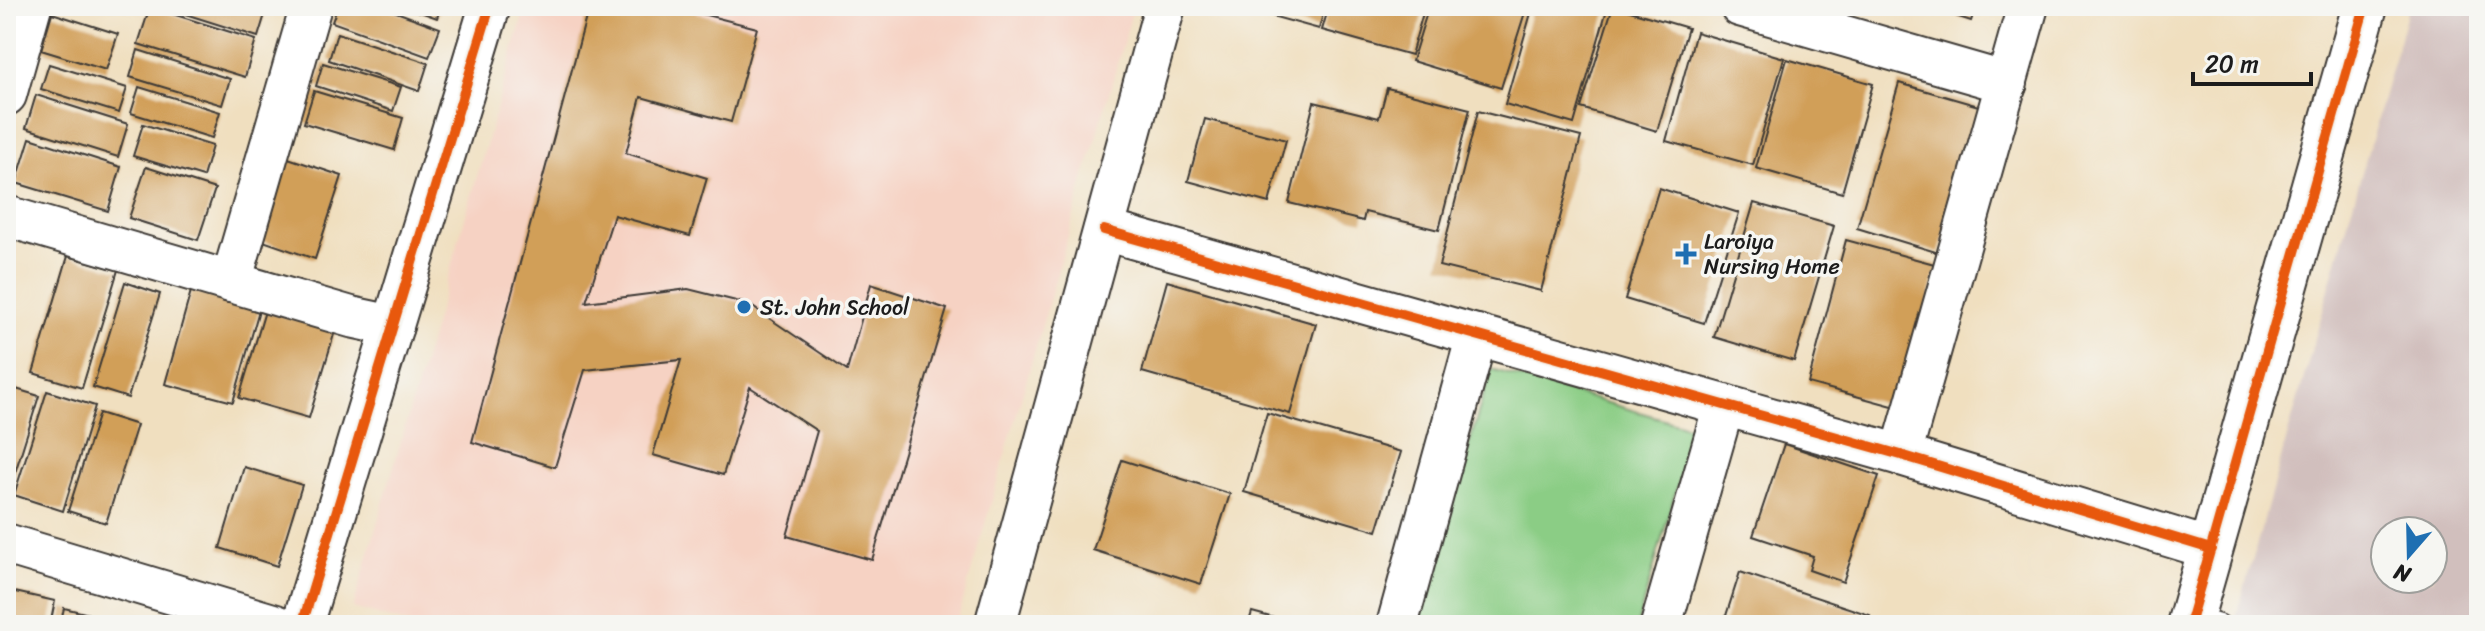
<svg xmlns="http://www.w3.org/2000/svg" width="2485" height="631" font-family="Sriracha,sans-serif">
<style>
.built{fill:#f6d2c3}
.industrial{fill:#d1bfbd;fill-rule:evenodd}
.green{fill:#8bcd85;stroke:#547450;stroke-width:2}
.building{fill:#d19f59}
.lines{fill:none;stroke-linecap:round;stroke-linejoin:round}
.service-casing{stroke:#3c3934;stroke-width:24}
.minor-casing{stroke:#3c3934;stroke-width:44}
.tertiary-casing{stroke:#3c3934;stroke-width:48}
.service{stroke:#fff;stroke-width:20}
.minor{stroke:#fff;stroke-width:40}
.tertiary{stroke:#fff;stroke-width:44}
.cycleway-casing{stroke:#f6f6f2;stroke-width:15}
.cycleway{stroke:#e8590c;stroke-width:10}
.poi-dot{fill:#1f6fb2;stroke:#f6f6f2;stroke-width:3}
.labels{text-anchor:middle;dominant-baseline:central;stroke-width:7;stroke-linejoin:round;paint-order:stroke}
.poi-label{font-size:22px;fill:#1c1c1c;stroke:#f6f6f2;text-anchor:start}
</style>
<rect width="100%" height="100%" fill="#f6f6f2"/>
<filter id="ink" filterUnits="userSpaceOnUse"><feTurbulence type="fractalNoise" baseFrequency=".0125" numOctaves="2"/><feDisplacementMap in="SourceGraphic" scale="16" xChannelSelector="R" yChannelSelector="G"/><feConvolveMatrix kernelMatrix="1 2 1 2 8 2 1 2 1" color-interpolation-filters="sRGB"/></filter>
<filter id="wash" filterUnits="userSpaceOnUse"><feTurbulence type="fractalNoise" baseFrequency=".006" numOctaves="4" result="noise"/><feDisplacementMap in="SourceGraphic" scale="32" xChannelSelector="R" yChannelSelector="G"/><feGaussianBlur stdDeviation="1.8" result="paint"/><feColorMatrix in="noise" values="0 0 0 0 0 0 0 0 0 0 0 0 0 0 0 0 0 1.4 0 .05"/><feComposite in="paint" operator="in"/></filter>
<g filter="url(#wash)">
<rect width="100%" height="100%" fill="#f0dfbf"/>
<polygon class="built" points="526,6 1134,6 956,625 412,625 353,608"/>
<path class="industrial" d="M 2409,6 L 2479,6 L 2479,625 L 2234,625 ZM 2385,531 L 2433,531 L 2433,579 L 2385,579 Z"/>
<polygon class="green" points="1491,369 1694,428 1637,625 1417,625"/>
<g id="blocks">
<g class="building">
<polygon points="160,6 260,6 267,8 258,37"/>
<polygon points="338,6 380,6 440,28 429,57 332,22"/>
<polygon points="404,6 441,6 437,18"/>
<polygon points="589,6 671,6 757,28 731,122 641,97 626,153 707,178 690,236 614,215 586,302 688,289 748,304 847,371 871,284 947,309 872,560 787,536 817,431 750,387 723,475 653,455 681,360 585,370 555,467 472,442"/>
<polygon points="1236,6 1325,6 1319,29"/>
<polygon points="1329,6 1425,6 1411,55 1322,30"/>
<polygon points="1429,6 1527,6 1501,88 1412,61"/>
<polygon points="1533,6 1608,6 1574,124 1505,104"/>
<polygon points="1613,6 1688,28 1657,131 1581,108"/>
<polygon points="1925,6 1976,6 1971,21"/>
<polygon points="150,7 256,40 245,77 138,44"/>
<polygon points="52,13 118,34 106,70 41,50"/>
<polygon points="1696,32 1784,58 1753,165 1666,141"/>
<polygon points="337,33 428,63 419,91 329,60"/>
<polygon points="138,50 230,79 222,105 130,77"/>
<polygon points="1787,59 1873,84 1842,193 1756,168"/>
<polygon points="323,63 401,87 393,111 316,86"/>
<polygon points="49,64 127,88 119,113 41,89"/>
<polygon points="1899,83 1982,107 1939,253 1857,228"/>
<polygon points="139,87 220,112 212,138 131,113"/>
<polygon points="1387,88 1470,109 1439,230 1365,212 1363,221 1289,203 1314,102 1379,118"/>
<polygon points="314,91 403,118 394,150 304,123"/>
<polygon points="36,95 128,124 118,157 26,128"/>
<polygon points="1478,111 1581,137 1541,291 1439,266"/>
<polygon points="1205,119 1286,140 1269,203 1188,181"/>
<polygon points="143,124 212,146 203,177 133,156"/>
<polygon points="30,138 121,167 108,211 16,183"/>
<polygon points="288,158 342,176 315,259 260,240"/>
<polygon points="146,167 215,189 198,240 129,218"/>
<polygon points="1659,188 1739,213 1704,323 1625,299"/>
<polygon points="1754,203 1834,226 1794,361 1714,337"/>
<polygon points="1846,240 1938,265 1900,408 1808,383"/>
<polygon points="6,242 15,244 7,272 6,271"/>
<polygon points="68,256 118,270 82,388 33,373"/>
<polygon points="1167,281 1316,324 1290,414 1142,372"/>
<polygon points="125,282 160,294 128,398 93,387"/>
<polygon points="191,291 259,310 233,402 165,384"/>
<polygon points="265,311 335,331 309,418 239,398"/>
<polygon points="6,386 39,396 8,495 6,494"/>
<polygon points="47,391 95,406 63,511 14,495"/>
<polygon points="99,413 137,425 106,523 68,511"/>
<polygon points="1267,413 1401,452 1377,531 1244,492"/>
<polygon points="1784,444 1879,476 1843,582 1809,570 1813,556 1753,536"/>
<polygon points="1122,460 1230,494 1201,584 1093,550"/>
<polygon points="244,467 302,485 277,566 220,548"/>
<polygon points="1740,572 1870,615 1866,625 1723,625"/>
<polygon points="6,590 55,601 50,625 6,625"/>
<polygon points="64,608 131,624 131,625 60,625"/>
<polygon points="1252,612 1296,624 1295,625 1248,625"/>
</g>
</g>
</g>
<g filter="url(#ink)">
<use href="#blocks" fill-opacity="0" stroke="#3c3934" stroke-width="2"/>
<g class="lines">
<g class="service-casing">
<polyline id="service" points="2192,617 2219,625"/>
</g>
<g class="minor-casing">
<g id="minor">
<polyline points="1740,6 2007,83"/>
<polyline points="6,95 31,6"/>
<polyline points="6,216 351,317 393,326"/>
<polyline points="1104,230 1901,455 2211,549"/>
<polyline points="231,282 311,6"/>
<polyline points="1901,455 2028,6"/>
<polyline points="6,544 276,625"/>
<polyline points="302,625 490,6"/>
<polyline points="995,625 1165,6"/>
<polyline points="1397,625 1477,335"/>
<polyline points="1661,625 1724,405"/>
</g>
</g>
<g class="tertiary-casing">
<polyline id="tertiary" points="2189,625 2365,6"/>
</g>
<use href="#service" class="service"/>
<use href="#minor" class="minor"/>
<use href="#tertiary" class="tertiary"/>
<g class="cycleway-casing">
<g id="cycleway">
<polyline points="1104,230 1901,455 2211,549"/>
<polyline points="302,625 490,6"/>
<polyline points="2189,625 2365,6"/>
</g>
</g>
<use href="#cycleway" class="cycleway"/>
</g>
</g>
<g class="poi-dot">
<path d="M1682 242h8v8h8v8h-8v8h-8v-8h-8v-8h8z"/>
<circle cx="744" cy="307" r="8"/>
</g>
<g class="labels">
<g class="poi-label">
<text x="1704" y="241">Laroiya<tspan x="1704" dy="25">Nursing Home</tspan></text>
<text x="760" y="307">St. John School</text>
</g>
</g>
<rect width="2485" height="631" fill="none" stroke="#f6f6f2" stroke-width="32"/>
<g transform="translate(2409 555) rotate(200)"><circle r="38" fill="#f6f6f2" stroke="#9f9f9c" stroke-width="2"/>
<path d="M0-6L14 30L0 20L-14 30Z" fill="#1f6fb2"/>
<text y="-12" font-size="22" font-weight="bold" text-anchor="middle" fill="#1c1c1c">N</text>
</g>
<path d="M2193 72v12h118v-12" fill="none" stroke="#1c1c1c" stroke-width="4"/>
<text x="2205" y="72" font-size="24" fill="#1c1c1c" stroke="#f6f6f2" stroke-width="6" paint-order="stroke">20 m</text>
</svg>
